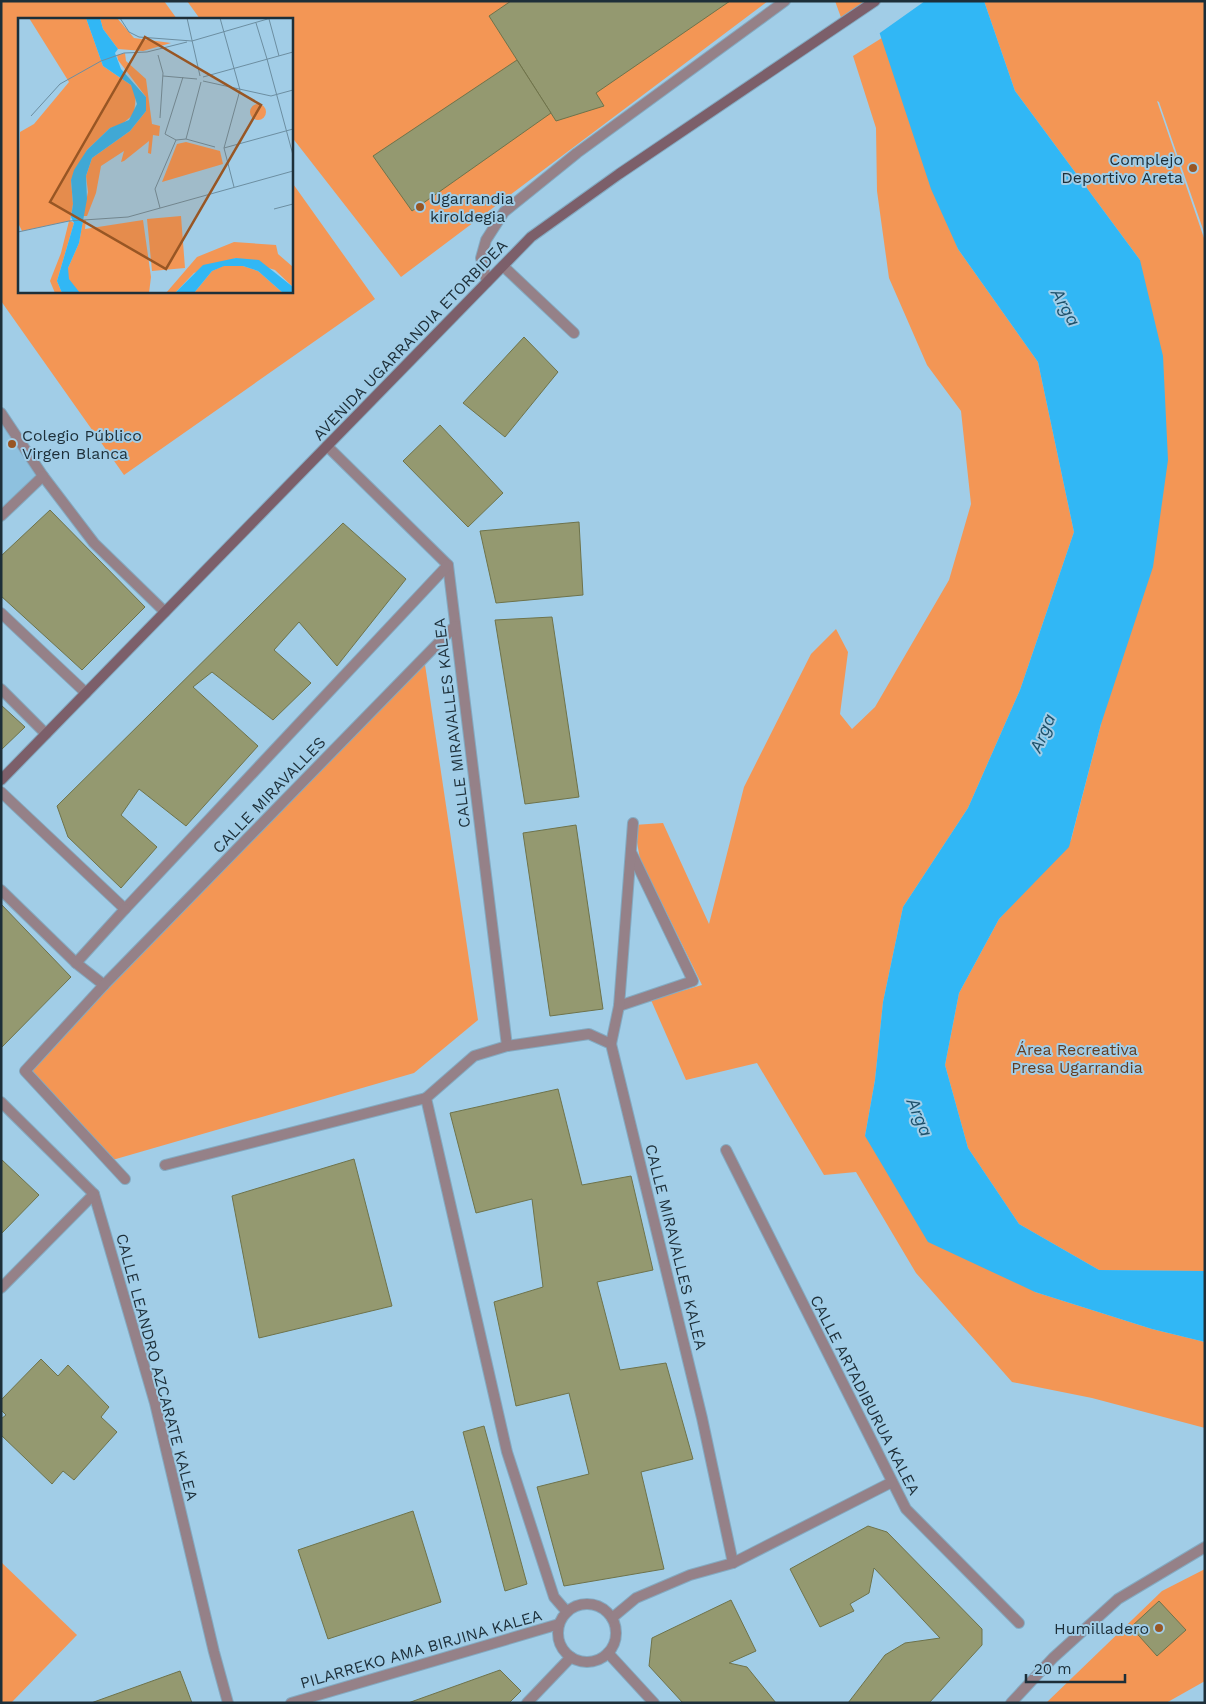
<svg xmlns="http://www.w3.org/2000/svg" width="1206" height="1704" font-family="'Work Sans',sans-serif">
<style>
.built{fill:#8ec1df}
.green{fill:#f39655}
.water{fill:#31b7f5}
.pier{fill:#a1cde7}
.building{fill:#949970;stroke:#6e734b}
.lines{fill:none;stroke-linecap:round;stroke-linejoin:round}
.lane-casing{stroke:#84aac1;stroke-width:12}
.street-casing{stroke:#84aac1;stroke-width:12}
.secondary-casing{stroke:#84aac1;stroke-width:12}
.lane{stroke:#958188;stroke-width:10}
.street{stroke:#958188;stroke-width:10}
.secondary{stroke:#7c5f6a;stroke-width:10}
.poi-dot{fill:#985624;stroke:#a1cde7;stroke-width:2}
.labels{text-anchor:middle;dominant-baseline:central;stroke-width:4;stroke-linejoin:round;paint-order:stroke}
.poi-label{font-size:16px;fill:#1d2f39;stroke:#a1cde7;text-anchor:end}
.street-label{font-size:16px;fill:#1d2f39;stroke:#a1cde7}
.park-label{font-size:16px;fill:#643d22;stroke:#a1cde7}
.water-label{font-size:18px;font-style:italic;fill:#1d506a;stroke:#a1cde7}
.inset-road{fill:none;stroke:#6c8ea1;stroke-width:1}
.view{fill:#985624;fill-opacity:0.15;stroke:#985624;stroke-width:2.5}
.inset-edge{fill:none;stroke:#1d2f39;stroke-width:2.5}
</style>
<rect width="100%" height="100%" fill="#a1cde7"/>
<polygon class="built" points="1,413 43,476 1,516"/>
<g class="green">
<polygon points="1,1 164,1 177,19 19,19 19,291 291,291 291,181 375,299 124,475 1,301"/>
<polygon points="187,1 768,1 401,277 291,136 291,19 200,19"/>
<polygon points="835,1 869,1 843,23"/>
<polygon points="984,1 1205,1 1205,235 1159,102 1157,101 1205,241 1205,1271 1099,1270 1019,1224 968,1148 945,1065 959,993 999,919 1071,840 1101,724 1140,260 1015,91"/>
<polygon points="885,36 958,249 1038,362 1074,532 1020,690 968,808 903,907 883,1002 875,1080 865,1136 1035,1292 1152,1329 1205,1342 1205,1428 1092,1398 1012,1382 916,1273 856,1172 824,1175 757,1063 686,1080 651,1000 702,985 640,859 634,825 663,823 709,924 744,787 811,654 836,629 848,652 840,714 852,729 875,707 949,580 971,504 961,411 927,365 889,278 877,191 876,128 853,56"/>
<polygon points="424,658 478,1020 414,1073 109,1161 25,1071"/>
<polygon points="1,1562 77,1635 11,1703 1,1703"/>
<polygon points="1205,1569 1205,1681 1166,1703 1046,1703 1162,1591"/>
</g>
<polygon class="water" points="869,1 984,1 1015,91 1140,260 1163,356 1168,460 1153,567 1101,724 1069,847 999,919 959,993 945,1065 968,1148 1019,1224 1099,1270 1205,1271 1205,1342 1152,1329 1035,1292 928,1242 865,1136 875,1080 883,1002 903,907 968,808 1020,690 1074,532 1038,362 958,249 931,189"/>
<polygon class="pier" points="866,1 925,1 877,35"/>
<g class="building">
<polygon points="511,1 730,1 596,93 604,106 556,121 489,16"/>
<polygon points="517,60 551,113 412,211 373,156"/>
<polygon points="524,337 558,372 505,437 463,403"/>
<polygon points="440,425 503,493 468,527 403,461"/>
<polygon points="50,510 145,607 82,670 1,596 1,556"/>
<polygon points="579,522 583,595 496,603 480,531"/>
<polygon points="343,523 406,579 337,666 299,622 274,650 311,683 273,720 212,672 193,687 258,746 186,826 139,789 121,815 157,847 121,888 68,837 57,806"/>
<polygon points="552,617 579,797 525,804 495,620"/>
<polygon points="1,705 25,727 1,750"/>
<polygon points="576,825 603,1009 550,1016 523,833"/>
<polygon points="1,904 71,977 1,1048"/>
<polygon points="558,1089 582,1185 631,1176 653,1270 597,1282 620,1370 666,1363 693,1459 641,1472 664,1569 564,1586 537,1487 589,1474 569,1393 516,1406 494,1302 543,1287 532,1199 476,1213 450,1113"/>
<polygon points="1,1159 39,1195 1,1234"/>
<polygon points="354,1159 392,1306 259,1338 232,1196"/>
<polygon points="41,1359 58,1376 68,1365 109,1407 101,1417 117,1432 74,1480 63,1471 52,1484 1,1435 1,1419 6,1415 1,1410 1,1400"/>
<polygon points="484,1426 527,1584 505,1591 463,1432"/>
<polygon points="413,1511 441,1602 328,1639 298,1550"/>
<polygon points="868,1526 887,1532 982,1629 982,1645 929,1703 848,1703 885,1655 905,1643 940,1638 874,1568 869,1593 850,1604 854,1611 820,1627 790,1569"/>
<polygon points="731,1600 756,1651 729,1663 747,1667 776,1703 683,1703 649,1666 652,1638"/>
<polygon points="1159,1601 1186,1630 1157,1656 1131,1627"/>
<polygon points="500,1670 521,1691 509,1703 408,1703"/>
<polygon points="180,1671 192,1703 91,1703"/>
</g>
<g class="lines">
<g class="lane-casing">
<g id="lane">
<polyline points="503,266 574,333"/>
<polyline points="487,282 481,258 486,240 504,212 577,153 785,1"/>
</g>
</g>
<g class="street-casing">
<g id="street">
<polyline points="1,413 43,476 94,543 165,612"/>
<polyline points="327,446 448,565 507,1046"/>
<polyline points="1,516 43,476"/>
<polyline points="1,613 86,693"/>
<polyline points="1,689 46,734"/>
<polyline points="1,792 125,909 448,565"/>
<polyline points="1,890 76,963 104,985 25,1071 125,1179"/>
<polyline points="76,963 125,909"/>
<polyline points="104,985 455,626"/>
<polyline points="619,1006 693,981 632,854"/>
<polyline points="611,1044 619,1006 633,823"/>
<polyline points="1,1102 94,1194 155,1403 214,1652 228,1703"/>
<polyline points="726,1150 906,1509 1019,1623"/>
<polyline points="165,1165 426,1098"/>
<polyline points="1,1288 94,1194"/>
<circle cx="587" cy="1633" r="29"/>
<polyline points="567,1612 554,1597 507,1452 426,1098 474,1056 507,1046 589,1034 611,1044 702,1418 733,1563"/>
<polyline points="612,1618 636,1598 690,1575 733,1563 892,1482"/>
<polyline points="608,1653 654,1703"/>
<polyline points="291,1703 559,1624"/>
<polyline points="527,1703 571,1657"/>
<polyline points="1011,1703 1053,1658 1118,1599 1205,1547"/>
</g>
</g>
<g class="secondary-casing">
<polyline id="secondary" points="1,780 531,237 619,174 875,1"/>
</g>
<use href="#lane" class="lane"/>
<use href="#street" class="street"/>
<use href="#secondary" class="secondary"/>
</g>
<g class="poi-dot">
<circle cx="1193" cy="168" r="5"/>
<circle cx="420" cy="207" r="5"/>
<circle cx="12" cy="444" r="5"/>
<circle cx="1159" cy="1628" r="5"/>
</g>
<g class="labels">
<g class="poi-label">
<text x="1183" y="159">Complejo<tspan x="1183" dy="18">Deportivo Areta</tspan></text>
<text x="430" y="198" text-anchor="start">Ugarrandia<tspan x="430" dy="18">kiroldegia</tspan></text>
<text x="22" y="435" text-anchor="start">Colegio Público<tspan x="22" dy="18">Virgen Blanca</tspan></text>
<text x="1149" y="1628">Humilladero</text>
</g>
<g class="street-label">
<text transform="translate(410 340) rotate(-46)">AVENIDA UGARRANDIA ETORBIDEA</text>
<text transform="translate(452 723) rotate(-97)">CALLE MIRAVALLES KALEA</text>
<text transform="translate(269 795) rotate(-46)">CALLE MIRAVALLES</text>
<text transform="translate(676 1247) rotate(76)">CALLE MIRAVALLES KALEA</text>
<text transform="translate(157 1367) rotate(75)">CALLE LEANDRO AZCARATE KALEA</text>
<text transform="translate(865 1395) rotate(63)">CALLE ARTADIBURUA KALEA</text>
<text transform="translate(421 1649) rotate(-16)">PILARREKO AMA BIRJINA KALEA</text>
</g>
<g class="park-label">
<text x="1077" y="1049">Área Recreativa<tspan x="1077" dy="18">Presa Ugarrandia</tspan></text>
</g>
<g class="water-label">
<text transform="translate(1066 307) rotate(61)">Arga</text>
<text transform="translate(1042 733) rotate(-67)">Arga</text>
<text transform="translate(920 1117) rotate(67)">Arga</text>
</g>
</g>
<g transform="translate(18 18)">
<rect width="275" height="275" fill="#a1cde7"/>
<path d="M 11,0 L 68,0 L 85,48 L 113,67 L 118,76 L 116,96 L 103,107 L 92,110 L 69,132 L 53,162 L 55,186 L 52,203 L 56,205 L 39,263 L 44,275 L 37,275 L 32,263 L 43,235 L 51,203 L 4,213 L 0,205 L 2,114 L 16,106 L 51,64 ZM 82,0 L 99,0 L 116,20 L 153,25 L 125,33 L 100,31 L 85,11 ZM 107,35 L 108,43 L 128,61 L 134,106 L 142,108 L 141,118 L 135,117 L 133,136 L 130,135 L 131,123 L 106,143 L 103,144 L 106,133 L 83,148 L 78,175 L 69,198 L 65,198 L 70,174 L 68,158 L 74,140 L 112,113 L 128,93 L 128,79 L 100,42 L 99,37 ZM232 94a8 8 0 1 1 16 0a8 8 0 1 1-16 0ZM 168,124 L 202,133 L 205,146 L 144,164 L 159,126 ZM 163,198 L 167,250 L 134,253 L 129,201 ZM 65,202 L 68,202 L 67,211 L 125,202 L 133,259 L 131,275 L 62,275 L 56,271 L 50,261 L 50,250 L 61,225 ZM 216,224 L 258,227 L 260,236 L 275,249 L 275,269 L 257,252 L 218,240 L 176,255 L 157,275 L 148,275 L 179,239 ZM 205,248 L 225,248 L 240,253 L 265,275 L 176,275 L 194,253 Z" fill="#f39655"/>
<path d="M 68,0 L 82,0 L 85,11 L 100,31 L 97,35 L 103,51 L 128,79 L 128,93 L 112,113 L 74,140 L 68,158 L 69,181 L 61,225 L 50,250 L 51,261 L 62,275 L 44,275 L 39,263 L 56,205 L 53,199 L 55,186 L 53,162 L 56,152 L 69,132 L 92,110 L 111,102 L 119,86 L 113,67 L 85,48 ZM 218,240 L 241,242 L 275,269 L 275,275 L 265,275 L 240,253 L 225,248 L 206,248 L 194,253 L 176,275 L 157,275 L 185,247 Z" fill="#31b7f5"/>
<path class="inset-road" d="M 102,0 L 111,14 L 121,19 L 174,23 L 253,0M 169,0 L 182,58M 202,0 L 222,72 L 206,130 L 216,169M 251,1 L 261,38M 238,5 L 249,41M 140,37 L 145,55 L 142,100M 249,41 L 275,137M 145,58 L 179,61M 165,59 L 147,116 L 158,122 L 168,121 L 183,64M 185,59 L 275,34M 185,63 L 253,78 L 275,72M 13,98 L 42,66 L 83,43 L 106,35 L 129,34 L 169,24M 168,121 L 197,129M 206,130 L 275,111M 142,190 L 137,171 L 158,122M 256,191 L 275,186M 0,214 L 51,203 L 110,199 L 275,153"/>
<path class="view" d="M 127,19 L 243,87 L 148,251 L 32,184 Z"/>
<rect width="275" height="275" class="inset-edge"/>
</g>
<rect width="1206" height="1704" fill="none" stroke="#1d2f39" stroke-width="5"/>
<path d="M1026 1674v8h99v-8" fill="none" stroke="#1d2f39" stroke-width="2.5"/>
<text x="1034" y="1674" font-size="15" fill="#1d2f39" stroke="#a1cde7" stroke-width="4" paint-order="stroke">20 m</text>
</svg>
